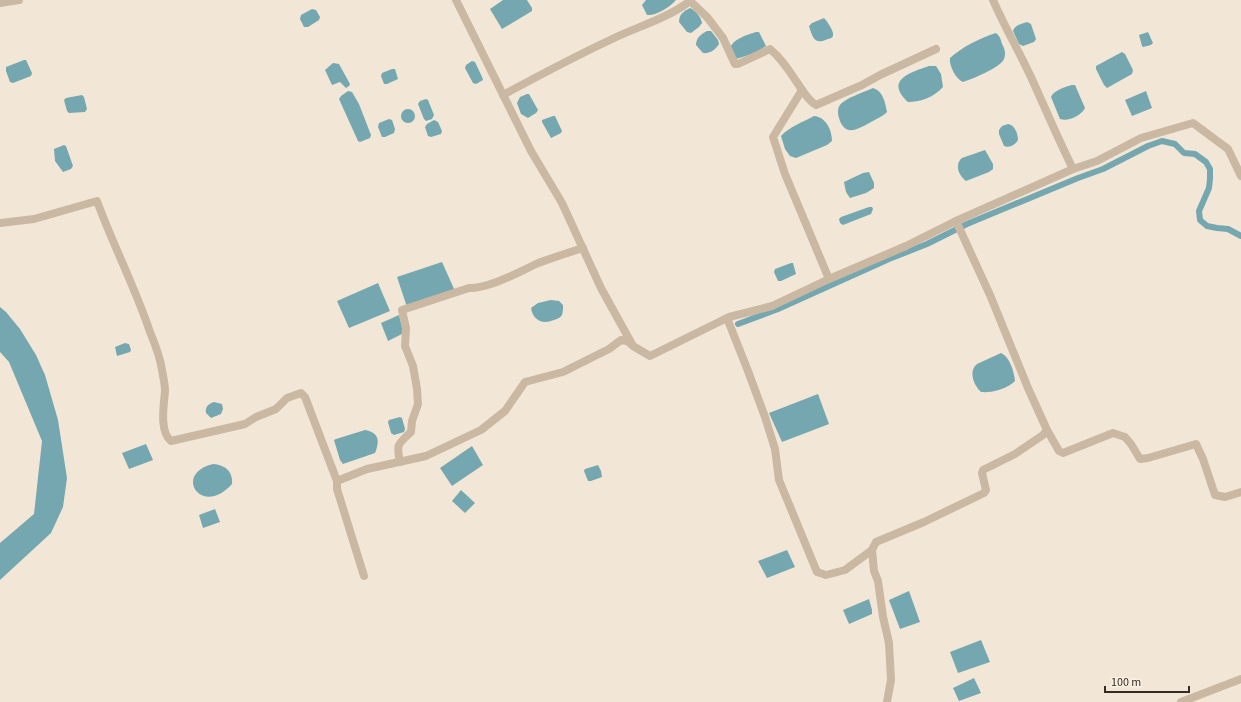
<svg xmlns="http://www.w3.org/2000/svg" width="1241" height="702" font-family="'Source Sans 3',sans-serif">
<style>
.water{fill:#74a7b0}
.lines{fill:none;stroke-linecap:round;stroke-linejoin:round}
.canal{stroke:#74a7b0;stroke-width:6}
.minor{stroke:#cab8a2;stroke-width:8}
</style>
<rect width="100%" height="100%" fill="#f2e7d6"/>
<g class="water">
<polygon points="503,0 527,0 532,8 532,11 502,29 490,9"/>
<path d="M 646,0 L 676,0 C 670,7 656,16 647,15 L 642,5 Z"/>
<path d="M 690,8 C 696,11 701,17 702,23 L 699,27 L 691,33 L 687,32 L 679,22 C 679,14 684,11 690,8 Z"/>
<polygon points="312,9 316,10 320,17 319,20 308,27 304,27 300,19 301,15"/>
<path d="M 824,18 C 827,21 834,31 833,35 C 833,38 831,38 828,39 C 815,45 813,39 809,26 L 812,23 Z"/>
<path d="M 1027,22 L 1031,24 L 1036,39 L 1034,42 L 1023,46 L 1019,44 L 1013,31 C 1015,25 1021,24 1027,22 Z"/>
<path d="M 707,31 L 711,31 L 718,40 L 719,44 C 716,49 710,54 703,53 L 696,45 C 696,38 701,34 707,31 Z"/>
<path d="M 756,32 L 759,32 L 766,46 L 755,53 L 736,59 L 730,49 C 732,39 747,35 756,32 Z"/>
<polygon points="1148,32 1153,43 1151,45 1143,47 1142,46 1139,35"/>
<path d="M 996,33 C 1000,36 1001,40 1002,44 C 1005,49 1006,54 1004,59 C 1000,68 972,79 963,82 C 956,79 949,66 950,58 C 962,47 980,38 996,33 Z"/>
<polygon points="1122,52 1125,54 1133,70 1132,74 1107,88 1104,85 1096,69 1096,66"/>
<polygon points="24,60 26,60 32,73 31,76 13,83 10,82 6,71 6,67"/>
<polygon points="472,61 475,62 482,77 483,80 476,84 473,83 465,68 466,65"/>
<polygon points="333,63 339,64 350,84 349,86 346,88 340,82 332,85 325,70"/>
<path d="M 929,66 L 936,66 L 941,74 L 943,87 C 934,97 921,102 908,102 C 885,80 909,73 929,66 Z"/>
<polygon points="392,69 395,69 398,79 387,84 384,84 381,76 382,73"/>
<path d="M 1072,85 L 1075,85 L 1085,108 C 1081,116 1068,122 1060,119 L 1051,97 C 1054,90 1065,87 1072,85 Z"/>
<path d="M 873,88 C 883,91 885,102 887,112 C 882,117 876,119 871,122 C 858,129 845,138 839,118 C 838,114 837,109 840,105 C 845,98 865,92 873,88 Z"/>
<polygon points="348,91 352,92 359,104 371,135 370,138 360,142 358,141 339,99 341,96"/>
<polygon points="1146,91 1152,108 1132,116 1125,100"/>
<polygon points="527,94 529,94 538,110 536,113 528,118 521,114 517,103 520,97"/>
<polygon points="82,95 84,97 87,109 85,112 69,113 67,111 64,100 66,98"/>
<polygon points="426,99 428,100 434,115 432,119 426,121 424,119 418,104 420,101"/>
<circle cx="408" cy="116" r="7"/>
<polygon points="553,116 555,116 562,131 561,133 551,138 542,122 542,120"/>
<path d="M 814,116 C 826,117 832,130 832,141 L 827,145 L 796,158 L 790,156 L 785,149 L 781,136 C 789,127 803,122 814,116 Z"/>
<polygon points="389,119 392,120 395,129 394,133 385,137 382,137 378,127 379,123"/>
<polygon points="434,120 438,122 442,131 441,134 431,137 428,136 425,127 427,124"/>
<path d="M 1008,124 C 1015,125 1018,134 1018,140 C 1015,145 1010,148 1004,146 L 999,134 L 999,130 L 1002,126 Z"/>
<polygon points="64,145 66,146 73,166 71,169 63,172 55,161 54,149"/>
<path d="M 985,150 L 993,164 L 993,169 L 989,172 L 966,181 C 959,176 954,165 962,158 Z"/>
<polygon points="869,172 874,183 874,188 866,193 850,198 846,192 844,182 863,173"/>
<polygon points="869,207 872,207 873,209 871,214 843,225 840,223 839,219 841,217"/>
<polygon points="442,262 455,291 407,307 397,277"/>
<polygon points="791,263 793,263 796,274 781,281 778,281 774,272 775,269"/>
<polygon points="378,283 390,311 349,328 337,301"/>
<path d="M 551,300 L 559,301 L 563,305 C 563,308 563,312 562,315 C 560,318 557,319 554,320 C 542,325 533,320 531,308 L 538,303 Z"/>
<polygon points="0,307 6,312 20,329 36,355 45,375 58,420 67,478 63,507 51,533 0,580 0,543 34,514 42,441 9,362 0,352"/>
<polygon points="399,315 403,331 402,334 388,341 381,323"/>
<polygon points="125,343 129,344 131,350 130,352 117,356 115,347"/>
<path d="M 1001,353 C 1010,357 1014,372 1015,381 C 1007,389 992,393 981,392 C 974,386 968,371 977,364 Z"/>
<polygon points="818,394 829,424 782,442 769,413"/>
<path d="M 214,402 L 222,404 L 223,409 L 221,414 L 211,418 L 206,413 C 205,407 208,404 214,402 Z"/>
<polygon points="400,417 402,418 405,429 404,432 394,435 391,433 388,422 389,420"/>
<path d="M 365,430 C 379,433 380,440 375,453 L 343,464 L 340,460 L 334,440 L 336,439 Z"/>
<polygon points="146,444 153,460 129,469 122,453"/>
<polygon points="472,446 483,465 452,486 440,468"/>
<path d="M 213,464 C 226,465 233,472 232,484 C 202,518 172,474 213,464 Z"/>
<polygon points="598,465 601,471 602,477 591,481 588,481 584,471 585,469"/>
<polygon points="461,490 475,503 465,513 452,501"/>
<polygon points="215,509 220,522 203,528 199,515"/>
<polygon points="787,550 795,567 767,578 758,561"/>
<polygon points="909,591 920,622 900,629 889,600"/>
<polygon points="869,599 872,610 872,614 849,624 843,610"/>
<polygon points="981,640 990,662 958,673 950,652"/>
<polygon points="974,678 981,693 959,701 953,688"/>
</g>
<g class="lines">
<polyline class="canal" points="738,324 778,309 889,259 927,244 967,224 1078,178 1103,169 1148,146 1162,141 1175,144 1184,153 1195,154 1206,162 1210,169 1210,179 1209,188 1199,211 1200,220 1207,226 1217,228 1228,229 1241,236"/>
<g class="minor">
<polyline points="456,0 531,151 562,203 601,288 633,346 650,356 729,317 772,306 829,279 906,246 956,221 990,295 1028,388 1047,430 1043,435 1015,454 983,470 982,473 986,490 984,493 924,522 876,542 872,550 874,571 878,581 883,617 889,643 891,680 887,702"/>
<path d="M 689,0 L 707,17 L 723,38 L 735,64 L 738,64 L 770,49 C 781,58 788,69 796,81 C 802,89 807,100 816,105 L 862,85 L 880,75 L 936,49"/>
<polyline points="0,3 19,0"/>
<polyline points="802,90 773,137 785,174 829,279"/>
<path d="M 503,95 C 538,76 574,57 610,40 C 636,27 667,19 690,1"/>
<polyline points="1073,169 1097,161 1141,138 1193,123 1228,149 1241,176"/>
<path d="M 956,221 L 1073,169 C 1058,139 1045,108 1031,77 C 1019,51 1004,26 993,0"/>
<path d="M 0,223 L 34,219 L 97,201 C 113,245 135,287 150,332 C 155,344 160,356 162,370 C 163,376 165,384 165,391 C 164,404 159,432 171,441 L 245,424 L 256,417 L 276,409 L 287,398 L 301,393 L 305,397 L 337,481 L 337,489 L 364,576"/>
<polyline points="727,318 748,371 765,417 775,449 779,480 817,572 826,575 845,570 872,550"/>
<polyline points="1047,430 1059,451 1063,453 1113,433 1125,437 1131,444 1140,459 1148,458 1196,444 1203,459 1215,495 1225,497 1241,492"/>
<path d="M 400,462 C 396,444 398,444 411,432 L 412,421 L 418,404 L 417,389 L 413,366 L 405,346 L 406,328 L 402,310 L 469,288 C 490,288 517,273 536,264 C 551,258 567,253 583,248"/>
<polyline points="337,481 367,469 426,456 481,430 505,411 525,382 563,372 609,349 621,340 627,341 632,345"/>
<polyline points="1181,702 1241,679"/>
</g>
</g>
<path d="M1105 686v6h84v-6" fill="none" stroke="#342b25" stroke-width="2"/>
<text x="1111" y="686" font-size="12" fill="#342b25" stroke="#faf1e2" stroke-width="3" paint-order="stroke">100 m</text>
</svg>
